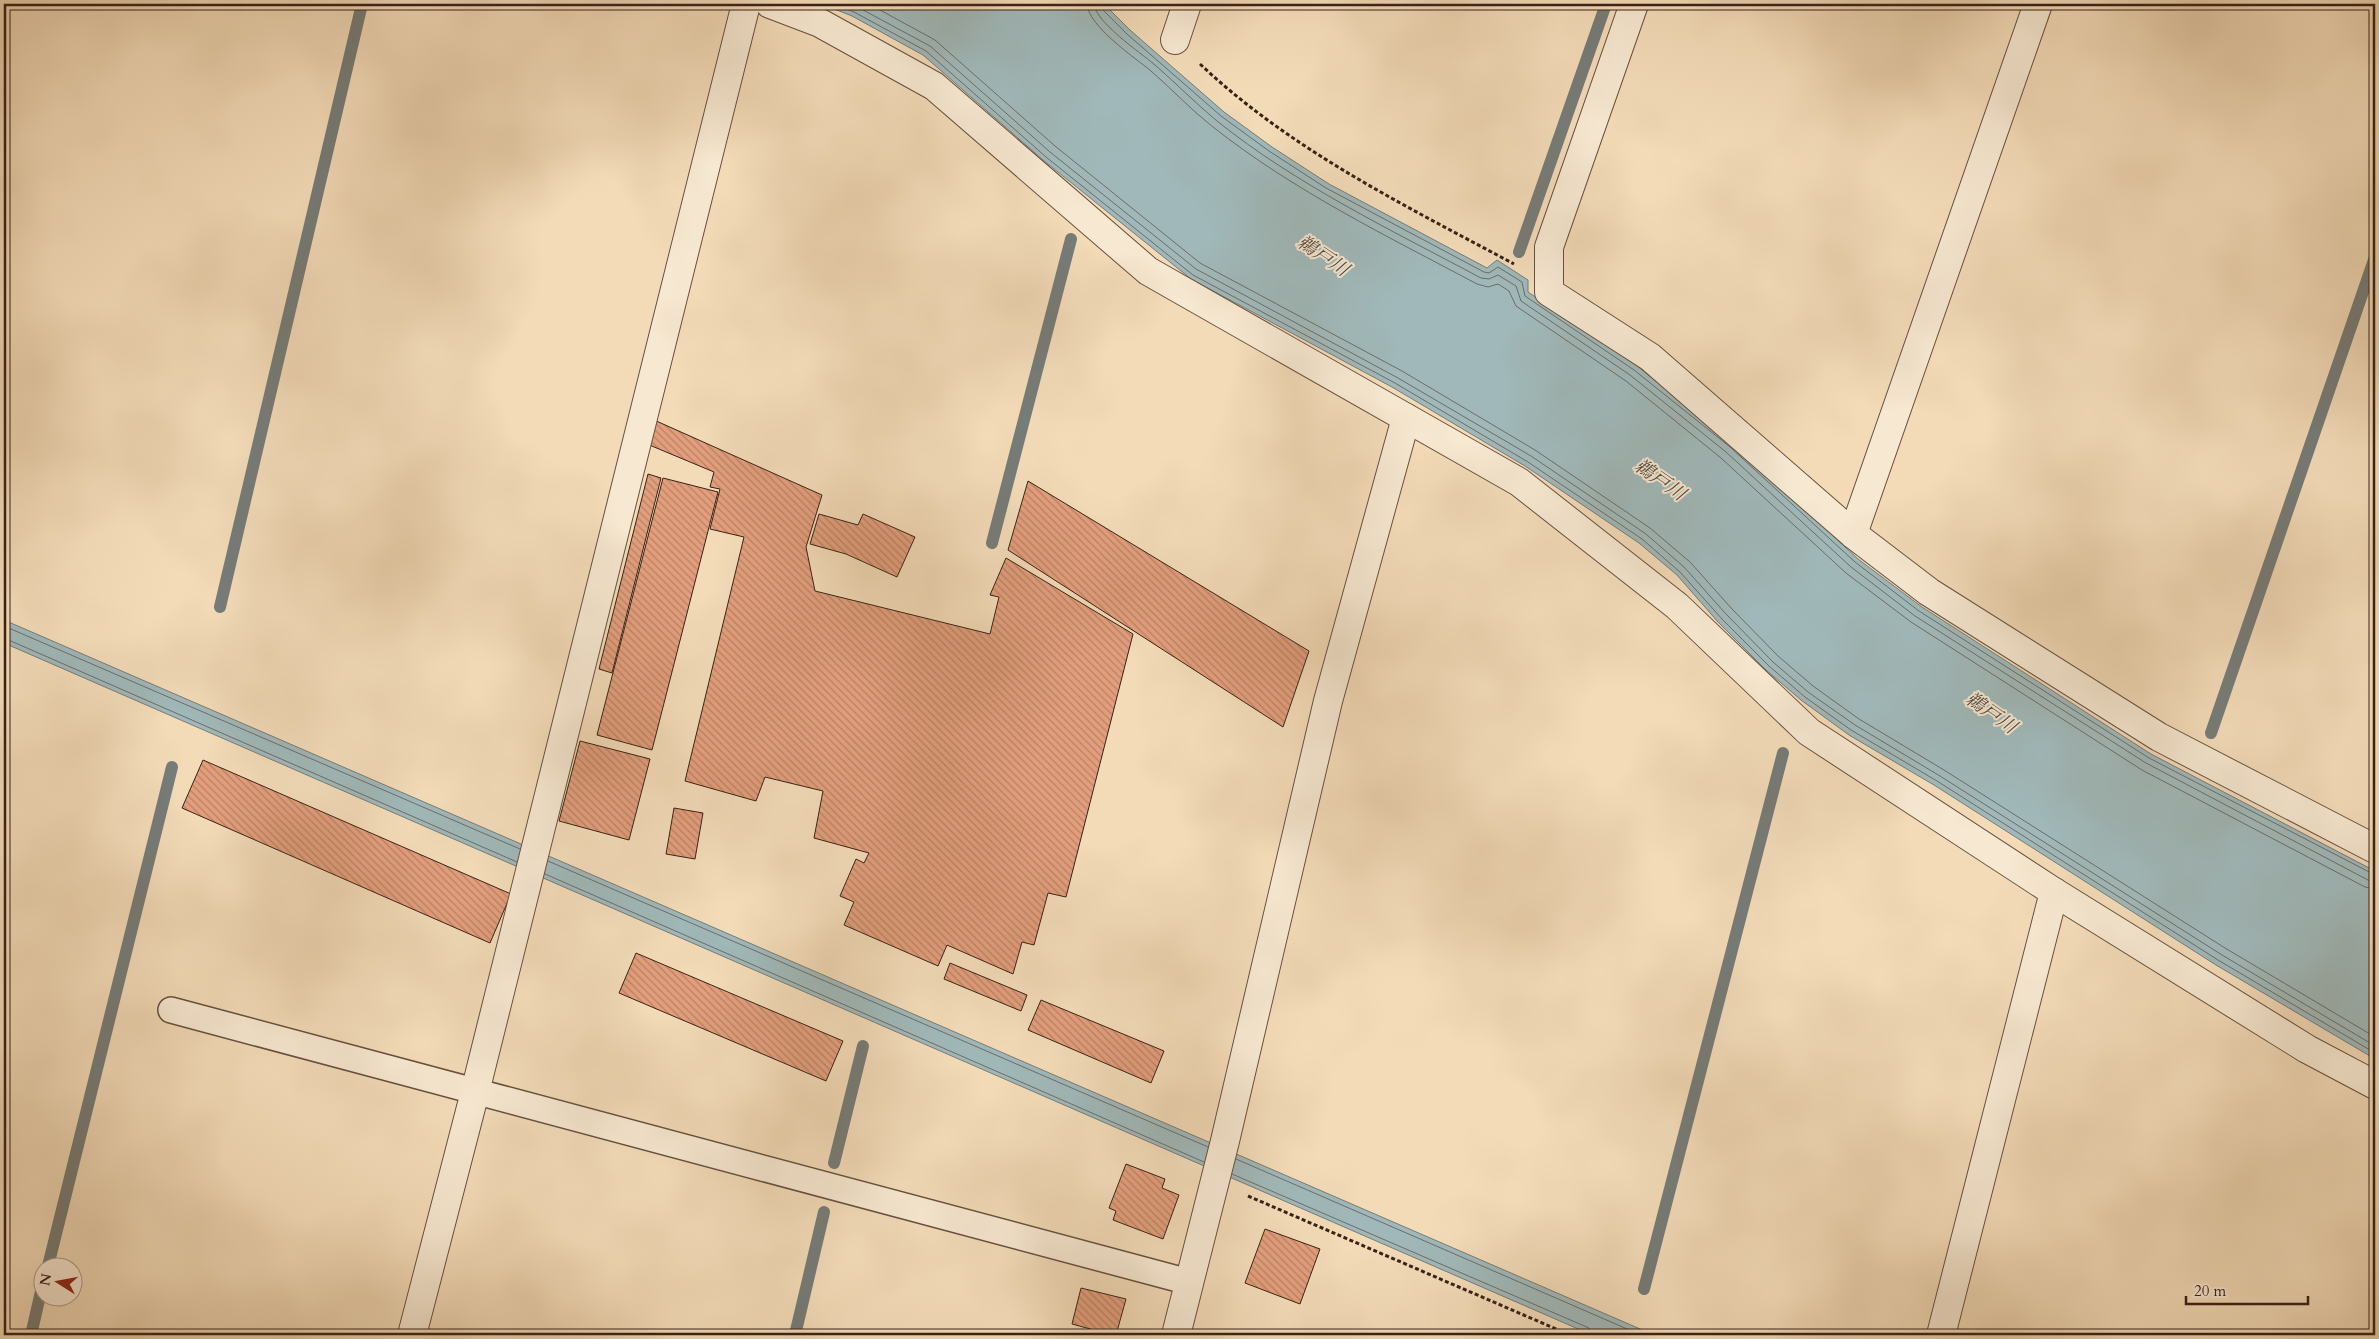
<svg xmlns="http://www.w3.org/2000/svg" width="2379" height="1339" font-family="Cardo,'Noto Serif JP',serif">
<style>
.water{fill:#a0b8b9;stroke:#767c78}
.lines{fill:none;stroke-linecap:round;stroke-linejoin:round}
.shore{stroke:#6c6d68;stroke-width:1}
.stream{stroke:#767c78;stroke-width:12}
.building{fill:url(#building-back-hatch);stroke:#382216}
.lane-casing{stroke:#67503e;stroke-width:28}
.street-casing{stroke:#67503e;stroke-width:30}
.path{stroke:#382216;stroke-width:3;stroke-dasharray:4 2.5;stroke-linecap:butt}
.lane{stroke:#f7e8d1;stroke-width:25}
.street{stroke:#f7e8d1;stroke-width:28}
.labels{text-anchor:middle;dominant-baseline:central;stroke-width:4;stroke-linejoin:round;paint-order:stroke}
.water-label{font-size:19px;font-style:italic;fill:#574f47;stroke:#f7e8d1}
</style>
<defs>
<pattern id="building-back-hatch" width="6" height="6" patternUnits="userSpaceOnUse" patternTransform="scale(1.25)"><rect width="6" height="6" fill="#e39f7d"/><path d="M-1 5l2 2M0 0l6 6M5-1l2 2" fill="none" stroke="#b98165"/></pattern>
</defs>
<rect width="100%" height="100%" fill="#f3dbb8"/>
<filter id="stains"><feTurbulence type="fractalNoise" baseFrequency=".004" numOctaves="4"/><feColorMatrix values="0 0 0 0 .2 0 0 0 0 .09 0 0 0 0 .02 0 0 0 .5 -.17"/></filter>
<radialGradient id="worn" r=".72"><stop offset=".6" stop-color="#630" stop-opacity="0"/><stop offset="1" stop-color="#630" stop-opacity=".3"/></radialGradient>
<g class="water">
<polygon points="822,4 1104,4 1130,30 1224,112 1272,147 1329,184 1487,268 1497,260 1528,280 1528,292 1637,366 1733,443 1858,559 1922,607 2151,754 2375,871 2375,1059 2216,965 1934,785 1849,735 1801,700 1766,670 1718,622 1677,575 1639,543 1525,466 1392,387 1191,279 1043,160 923,55 852,16"/>
<polygon points="4,620 1654,1335 1592,1335 4,643"/>
</g>
<g class="lines">
<g class="shore">
<polyline points="835,4 854,12 926,51 1046,157 1193,275 1395,383 1528,462 1642,539 1680,572 1722,619 1769,666 1805,697 1851,730 1937,781 2218,960 2375,1053"/>
<polyline points="852,4 930,46 1050,152 1196,269 1398,378 1531,456 1646,534 1684,567 1726,614 1773,662 1808,692 1855,725 1940,776 2222,955 2375,1046"/>
<polyline points="869,4 935,40 1055,146 1200,263 1402,371 1535,450 1650,528 1690,562 1732,609 1778,656 1813,686 1859,719 1944,770 2225,948 2375,1037"/>
<path d="M 1087,4 C 1088,26 1134,57 1151,71 C 1172,89 1191,110 1213,127 C 1294,191 1387,236 1477,284 L 1488,287 L 1498,284 L 1509,291 L 1516,306 L 1626,381 L 1721,458 L 1846,573 L 1911,622 L 2142,770 L 2365,887 L 2375,889"/>
<path d="M 1094,4 C 1095,22 1141,53 1155,65 C 1176,83 1195,103 1217,121 C 1297,185 1391,230 1481,278 L 1489,279 L 1498,275 L 1516,286 L 1521,301 L 1630,375 L 1726,452 L 1851,567 L 1915,616 L 2146,763 L 2368,880 L 2375,882"/>
<polyline points="1101,4 1102,9 1127,34 1221,116 1269,151 1326,188 1484,272 1489,273 1498,267 1522,282 1525,296 1634,370 1730,447 1855,562 1919,611 2149,758 2375,875"/>
<polyline points="4,626 520,849"/>
<polyline points="4,638 517,862"/>
<polyline points="548,861 1208,1147"/>
<polyline points="545,874 1204,1162"/>
<polyline points="1236,1159 1641,1335"/>
<polyline points="1232,1174 1589,1328 1592,1335"/>
</g>
<g class="stream">
<polyline points="1519,252 1606,4"/>
<polyline points="992,543 1071,239"/>
<polyline points="220,607 362,4"/>
<polyline points="2211,733 2375,257"/>
<polyline points="834,1163 863,1046"/>
<polyline points="48,1266 172,767"/>
<polyline points="1644,1289 1783,753"/>
<polyline points="31,1335 42,1287"/>
<polyline points="795,1335 824,1212"/>
</g>
</g>
<g class="building">
<polygon points="654,420 822,495 806,547 815,591 990,634 999,597 990,595 1006,558 1133,634 1066,897 1048,893 1034,945 1022,942 1013,974 947,945 938,966 844,925 854,902 840,896 856,859 864,863 869,853 814,838 823,791 765,777 756,801 685,781 744,537 710,529 720,489 710,487 714,472 647,444"/>
<polygon points="648,474 661,478 612,673 599,669"/>
<polygon points="663,478 718,492 652,750 597,735"/>
<polygon points="1028,481 1309,651 1283,727 1008,550"/>
<polygon points="819,514 858,525 863,514 915,537 897,577 846,554 810,544"/>
<polygon points="580,741 650,759 629,840 559,821"/>
<polygon points="203,760 511,894 490,943 182,808"/>
<polygon points="674,808 703,813 695,859 666,854"/>
<polygon points="636,953 843,1041 826,1081 619,993"/>
<polygon points="950,963 1027,995 1021,1011 944,979"/>
<polygon points="1041,1000 1164,1051 1151,1083 1028,1030"/>
<polygon points="1126,1164 1165,1179 1162,1188 1179,1195 1163,1239 1113,1220 1116,1211 1109,1208"/>
<polygon points="1265,1229 1320,1249 1300,1304 1245,1283"/>
<polygon points="1081,1288 1126,1299 1116,1335 1093,1335 1094,1330 1072,1324"/>
</g>
<g class="lines">
<g class="lane-casing">
<polyline id="lane" points="171,1010 1189,1282"/>
</g>
<g class="street-casing">
<g id="street">
<polyline points="770,4 820,23 934,86 1148,271 1519,482 1677,606 1809,732 2054,892 2307,1049 2375,1085"/>
<polyline points="1634,4 1549,247 1549,292 1650,357 1853,534 1929,592 2159,737 2375,849"/>
<polyline points="1175,40 1187,4"/>
<polyline points="1853,534 2038,4"/>
<polyline points="412,1335 475,1092 746,4"/>
<polyline points="1176,1335 1225,1141 1328,701 1406,418"/>
<polyline points="1941,1335 2054,892"/>
</g>
</g>
<g class="path">
<polyline points="1142,4 1147,9"/>
<path d="M 1200,64 C 1291,150 1404,205 1514,264"/>
<polyline points="1248,1196 1570,1335"/>
</g>
<use href="#lane" class="lane"/>
<use href="#street" class="street"/>
</g>
<g class="labels">
<g class="water-label">
<text transform="translate(1323 256) rotate(34)">鵜戸川</text>
<text transform="translate(1660 480) rotate(35)">鵜戸川</text>
<text transform="translate(1991 713) rotate(35)">鵜戸川</text>
</g>
</g>
<rect width="2379" height="1339" fill="none" stroke="#f3dbb8" stroke-width="20"/>
<rect x="5" y="5" width="2369" height="1329" fill="none" stroke="#382216" stroke-width="2.5"/>
<rect x="10" y="10" width="2359" height="1319" fill="none" stroke="#382216"/>
<g transform="translate(58 1282) rotate(281)"><circle r="24" fill="#f7e8d1" stroke="#ab9986"/>
<path d="M0-4L9 19L0 12L-9 19Z" fill="#8f2418"/>
<text y="-8" font-size="14" font-weight="bold" text-anchor="middle" fill="#382216">N</text>
</g>
<path d="M2186 1296v8h122v-8" fill="none" stroke="#382216" stroke-width="2.5"/>
<text x="2194" y="1296" font-size="15" fill="#382216" stroke="#f7e8d1" stroke-width="4" paint-order="stroke">20 m</text>
<rect width="100%" height="100%" filter="url(#stains)"/>
<rect width="100%" height="100%" fill="url(#worn)"/>
</svg>
